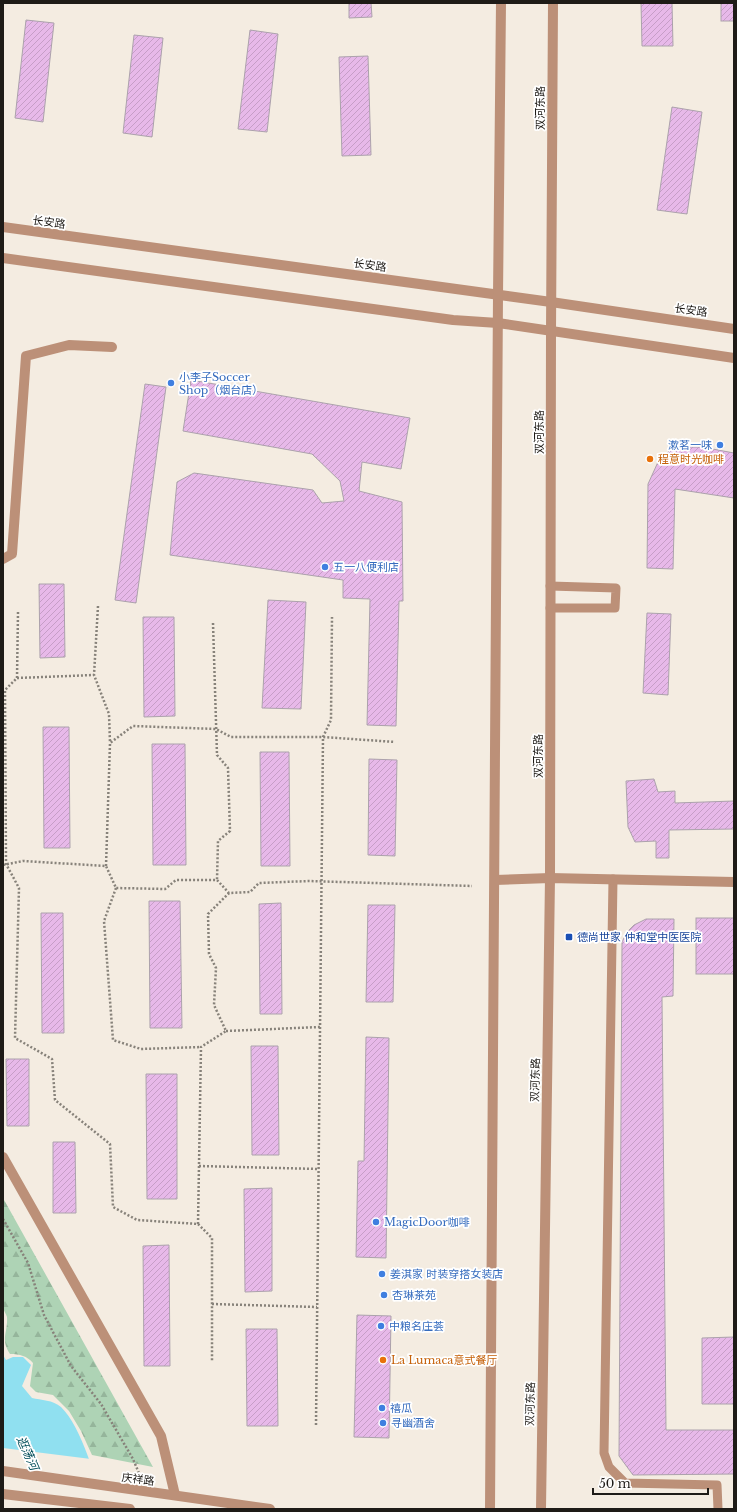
<svg xmlns="http://www.w3.org/2000/svg" width="737" height="1512" font-family="'Libre Baskerville','Noto Sans SC',serif">
<style>
.forest{fill:url(#forest-firs)}
.water{fill:#90e0f0}
.pier{fill:#f4ece1}
.building{fill:url(#building-hatch);stroke:#aca2ac}
.lines{fill:none;stroke-linecap:round;stroke-linejoin:round}
.path{stroke:#87827a;stroke-width:2.5;stroke-dasharray:2 2;stroke-linecap:butt}
.service{stroke:#bc9078;stroke-width:9}
.minor{stroke:#bc9078;stroke-width:10}
.tertiary{stroke:#bc9078;stroke-width:10}
.shop-dot{fill:#3f7fe0;stroke:#fff;stroke-width:1.5}
.food-dot{fill:#e8710a;stroke:#fff;stroke-width:1.5}
.transit-dot{fill:#1a4fb4;stroke:#fff;stroke-width:1.5}
.labels{text-anchor:middle;dominant-baseline:central;stroke-width:3.5;stroke-linejoin:round;paint-order:stroke}
.street-label{font-size:11px;fill:#1e1b17;stroke:#fff}
.shop-label{font-size:11px;fill:#366cbe;stroke:#fff;text-anchor:start}
.food-label{font-size:11px;fill:#c56008;stroke:#fff;text-anchor:start}
.transit-label{font-size:11px;fill:#164399;stroke:#fff;text-anchor:start}
.water-label{font-size:12px;font-style:italic;fill:#05505b;stroke:#fff}
</style>
<defs>
<pattern id="forest-firs" width="22" height="20" patternUnits="userSpaceOnUse"><rect width="22" height="20" fill="#aed3b5"/><path d="M5 1l3.5 6h-7zM16 11l3.5 6h-7z" fill="#95b59b"/></pattern>
<pattern id="building-hatch" width="6" height="6" patternUnits="userSpaceOnUse"><rect width="6" height="6" fill="#e7b9e9"/><path d="M-1 1l2-2M0 6l6-6M5 7l2-2" fill="none" stroke="#c69ec7"/></pattern>
</defs>
<rect width="100%" height="100%" fill="#f4ece1"/>
<path class="forest" d="M 3,1198 L 153,1467 L 92,1455 L 81,1431 L 69,1411 L 53,1395 L 36,1392 L 30,1386 L 33,1363 C 27,1356 20,1354 10,1354 C 0,1339 8,1333 7,1317 C 6,1314 4,1311 3,1308 Z"/>
<path class="water" d="M 3,1355 L 6,1360 L 13,1357 L 23,1357 L 31,1365 L 22,1386 L 32,1398 C 41,1400 53,1400 61,1407 C 82,1427 96,1481 105,1509 L 3,1509 Z"/>
<polygon class="pier" points="3,1448 91,1459 107,1509 3,1509"/>
<g class="building">
<polygon points="349,3 371,3 372,17 349,18"/>
<polygon points="641,3 672,3 673,46 642,46"/>
<rect x="721" y="3" width="13" height="18"/>
<polygon points="26,20 54,23 43,122 15,118"/>
<polygon points="250,30 278,34 267,132 238,129"/>
<polygon points="134,35 163,38 152,137 123,133"/>
<polygon points="368,56 371,155 342,156 339,57"/>
<polygon points="672,107 702,112 687,214 657,210"/>
<polygon points="191,380 410,418 401,469 362,462 359,491 402,502 403,601 399,601 396,726 367,725 370,599 343,598 343,580 170,555 177,482 194,473 313,490 322,503 344,501 340,481 312,454 183,431"/>
<polygon points="145,384 166,387 136,603 115,600"/>
<polygon points="673,447 702,447 734,453 734,498 675,489 673,569 647,568 648,484 658,462"/>
<polygon points="39,584 64,584 65,657 40,658"/>
<polygon points="268,600 306,602 301,709 262,708"/>
<polygon points="647,613 671,614 668,695 643,693"/>
<polygon points="143,617 174,617 175,716 144,717"/>
<polygon points="43,727 69,727 70,848 44,848"/>
<polygon points="152,744 185,744 186,865 153,865"/>
<polygon points="260,752 289,752 290,866 261,866"/>
<polygon points="369,759 397,760 395,856 368,855"/>
<polygon points="654,779 658,792 675,791 675,803 734,801 734,829 669,830 669,858 656,858 656,841 635,842 628,827 626,781"/>
<polygon points="149,901 180,901 182,1028 150,1028"/>
<polygon points="281,903 282,1014 260,1014 259,904"/>
<polygon points="368,905 395,905 393,1002 366,1002"/>
<polygon points="41,913 63,913 64,1033 42,1033"/>
<rect x="696" y="918" width="38" height="56"/>
<polygon points="646,919 674,919 673,996 662,997 666,1430 734,1430 734,1474 633,1475 619,1456 622,942 627,932 634,925"/>
<polygon points="366,1037 389,1038 386,1258 356,1257 358,1161 364,1161"/>
<polygon points="251,1046 278,1046 279,1155 252,1155"/>
<polygon points="6,1059 29,1059 29,1126 7,1126"/>
<polygon points="146,1074 177,1074 177,1199 147,1199"/>
<polygon points="53,1142 75,1142 76,1213 53,1213"/>
<polygon points="272,1188 272,1291 245,1292 244,1189"/>
<polygon points="169,1245 170,1366 144,1366 143,1246"/>
<polygon points="357,1315 391,1316 389,1438 354,1437"/>
<polygon points="246,1329 277,1329 278,1426 247,1426"/>
<polygon points="734,1337 734,1404 702,1404 702,1338"/>
</g>
<g class="lines">
<g class="path">
<polyline points="98,606 94,675 109,714 110,743"/>
<polyline points="18,612 17,678 5,690 6,864 19,888 15,1038 52,1059 55,1100 110,1144 113,1207 137,1220 198,1224 212,1238 212,1361"/>
<polyline points="213,623 217,755 228,768 230,831 218,841 217,880"/>
<polyline points="17,678 94,675"/>
<polyline points="3,865 23,861 106,866 116,888 165,889 176,880 217,880 229,893 250,892 259,883 309,881 472,886"/>
<polyline points="106,866 110,743 133,726 216,729 231,737 323,737 395,742"/>
<polyline points="116,888 104,921 113,1040 141,1049 201,1047"/>
<polyline points="226,1031 320,1027"/>
<polyline points="199,1166 319,1169"/>
<polyline points="3,1219 28,1263 44,1315 71,1366 101,1404 133,1459 141,1478"/>
<polyline points="198,1224 201,1047 226,1031 214,1005 216,968 209,954 208,914 229,893"/>
<polyline points="212,1304 317,1307"/>
<polyline points="316,1425 323,737 331,720 332,617"/>
</g>
<g class="service">
<polyline points="550,608 615,608 616,588 550,586"/>
<polyline points="613,879 604,1453 609,1467 625,1483 717,1485 718,1509"/>
</g>
<g class="minor">
<polyline points="3,559 12,554 26,356 69,345 112,347"/>
<polyline points="495,880 550,878 734,882"/>
<polyline points="3,1157 161,1436 175,1495"/>
<polyline points="3,1471 270,1509"/>
<polyline points="3,1494 130,1509"/>
</g>
<g class="tertiary">
<polyline points="3,227 551,302 734,329"/>
<polyline points="3,258 453,320 498,323 734,358"/>
<polyline points="490,1509 498,295 501,3"/>
<polyline points="541,1509 550,878 551,331 553,3"/>
</g>
</g>
<g class="shop-dot">
<circle cx="171" cy="383" r="4"/>
<circle cx="720" cy="445" r="4"/>
<circle cx="325" cy="567" r="4"/>
<circle cx="376" cy="1222" r="4"/>
<circle cx="382" cy="1274" r="4"/>
<circle cx="384" cy="1295" r="4"/>
<circle cx="381" cy="1326" r="4"/>
<circle cx="382" cy="1408" r="4"/>
<circle cx="383" cy="1423" r="4"/>
</g>
<g class="food-dot">
<circle cx="650" cy="459" r="4"/>
<circle cx="383" cy="1360" r="4"/>
</g>
<rect class="transit-dot" x="565" y="933" width="8" height="8" rx="2"/>
<g class="labels">
<g class="street-label">
<text transform="translate(540 108) rotate(-90)">双河东路</text>
<text transform="translate(49 222) rotate(8)">长安路</text>
<text transform="translate(370 265) rotate(8)">长安路</text>
<text transform="translate(691 310) rotate(8)">长安路</text>
<text transform="translate(539 432) rotate(-90)">双河东路</text>
<text transform="translate(538 756) rotate(-90)">双河东路</text>
<text transform="translate(535 1080) rotate(-89)">双河东路</text>
<text transform="translate(530 1404) rotate(-89)">双河东路</text>
<text transform="translate(138 1479) rotate(7)">庆祥路</text>
</g>
<g class="shop-label">
<text x="179" y="377">小李子Soccer<tspan x="179" dy="13">Shop（烟台店）</tspan></text>
<text x="712" y="445" text-anchor="end">漱茗一味</text>
<text x="333" y="567">五一八便利店</text>
<text x="384" y="1222">MagicDoor咖啡</text>
<text x="390" y="1274">姜淇家 时装穿搭女装店</text>
<text x="392" y="1295">杏琳茶苑</text>
<text x="389" y="1326">中粮名庄荟</text>
<text x="390" y="1408">禧瓜</text>
<text x="391" y="1423">寻幽酒舍</text>
</g>
<g class="food-label">
<text x="658" y="459">程意时光咖啡</text>
<text x="391" y="1360">La Lumaca意式餐厅</text>
</g>
<g class="transit-label">
<text x="577" y="937">德尚世家 仲和堂中医医院</text>
</g>
<g class="water-label">
<text transform="translate(28 1453) rotate(66)">逛荡河</text>
</g>
</g>
<rect width="737" height="1512" fill="none" stroke="#1e1b17" stroke-width="8"/>
<path d="M593 1488v6h115v-6" fill="none" stroke="#1e1b17" stroke-width="2"/>
<text x="599" y="1488" font-size="12" fill="#1e1b17" stroke="#ffffff" stroke-width="3" paint-order="stroke">50 m</text>
</svg>
